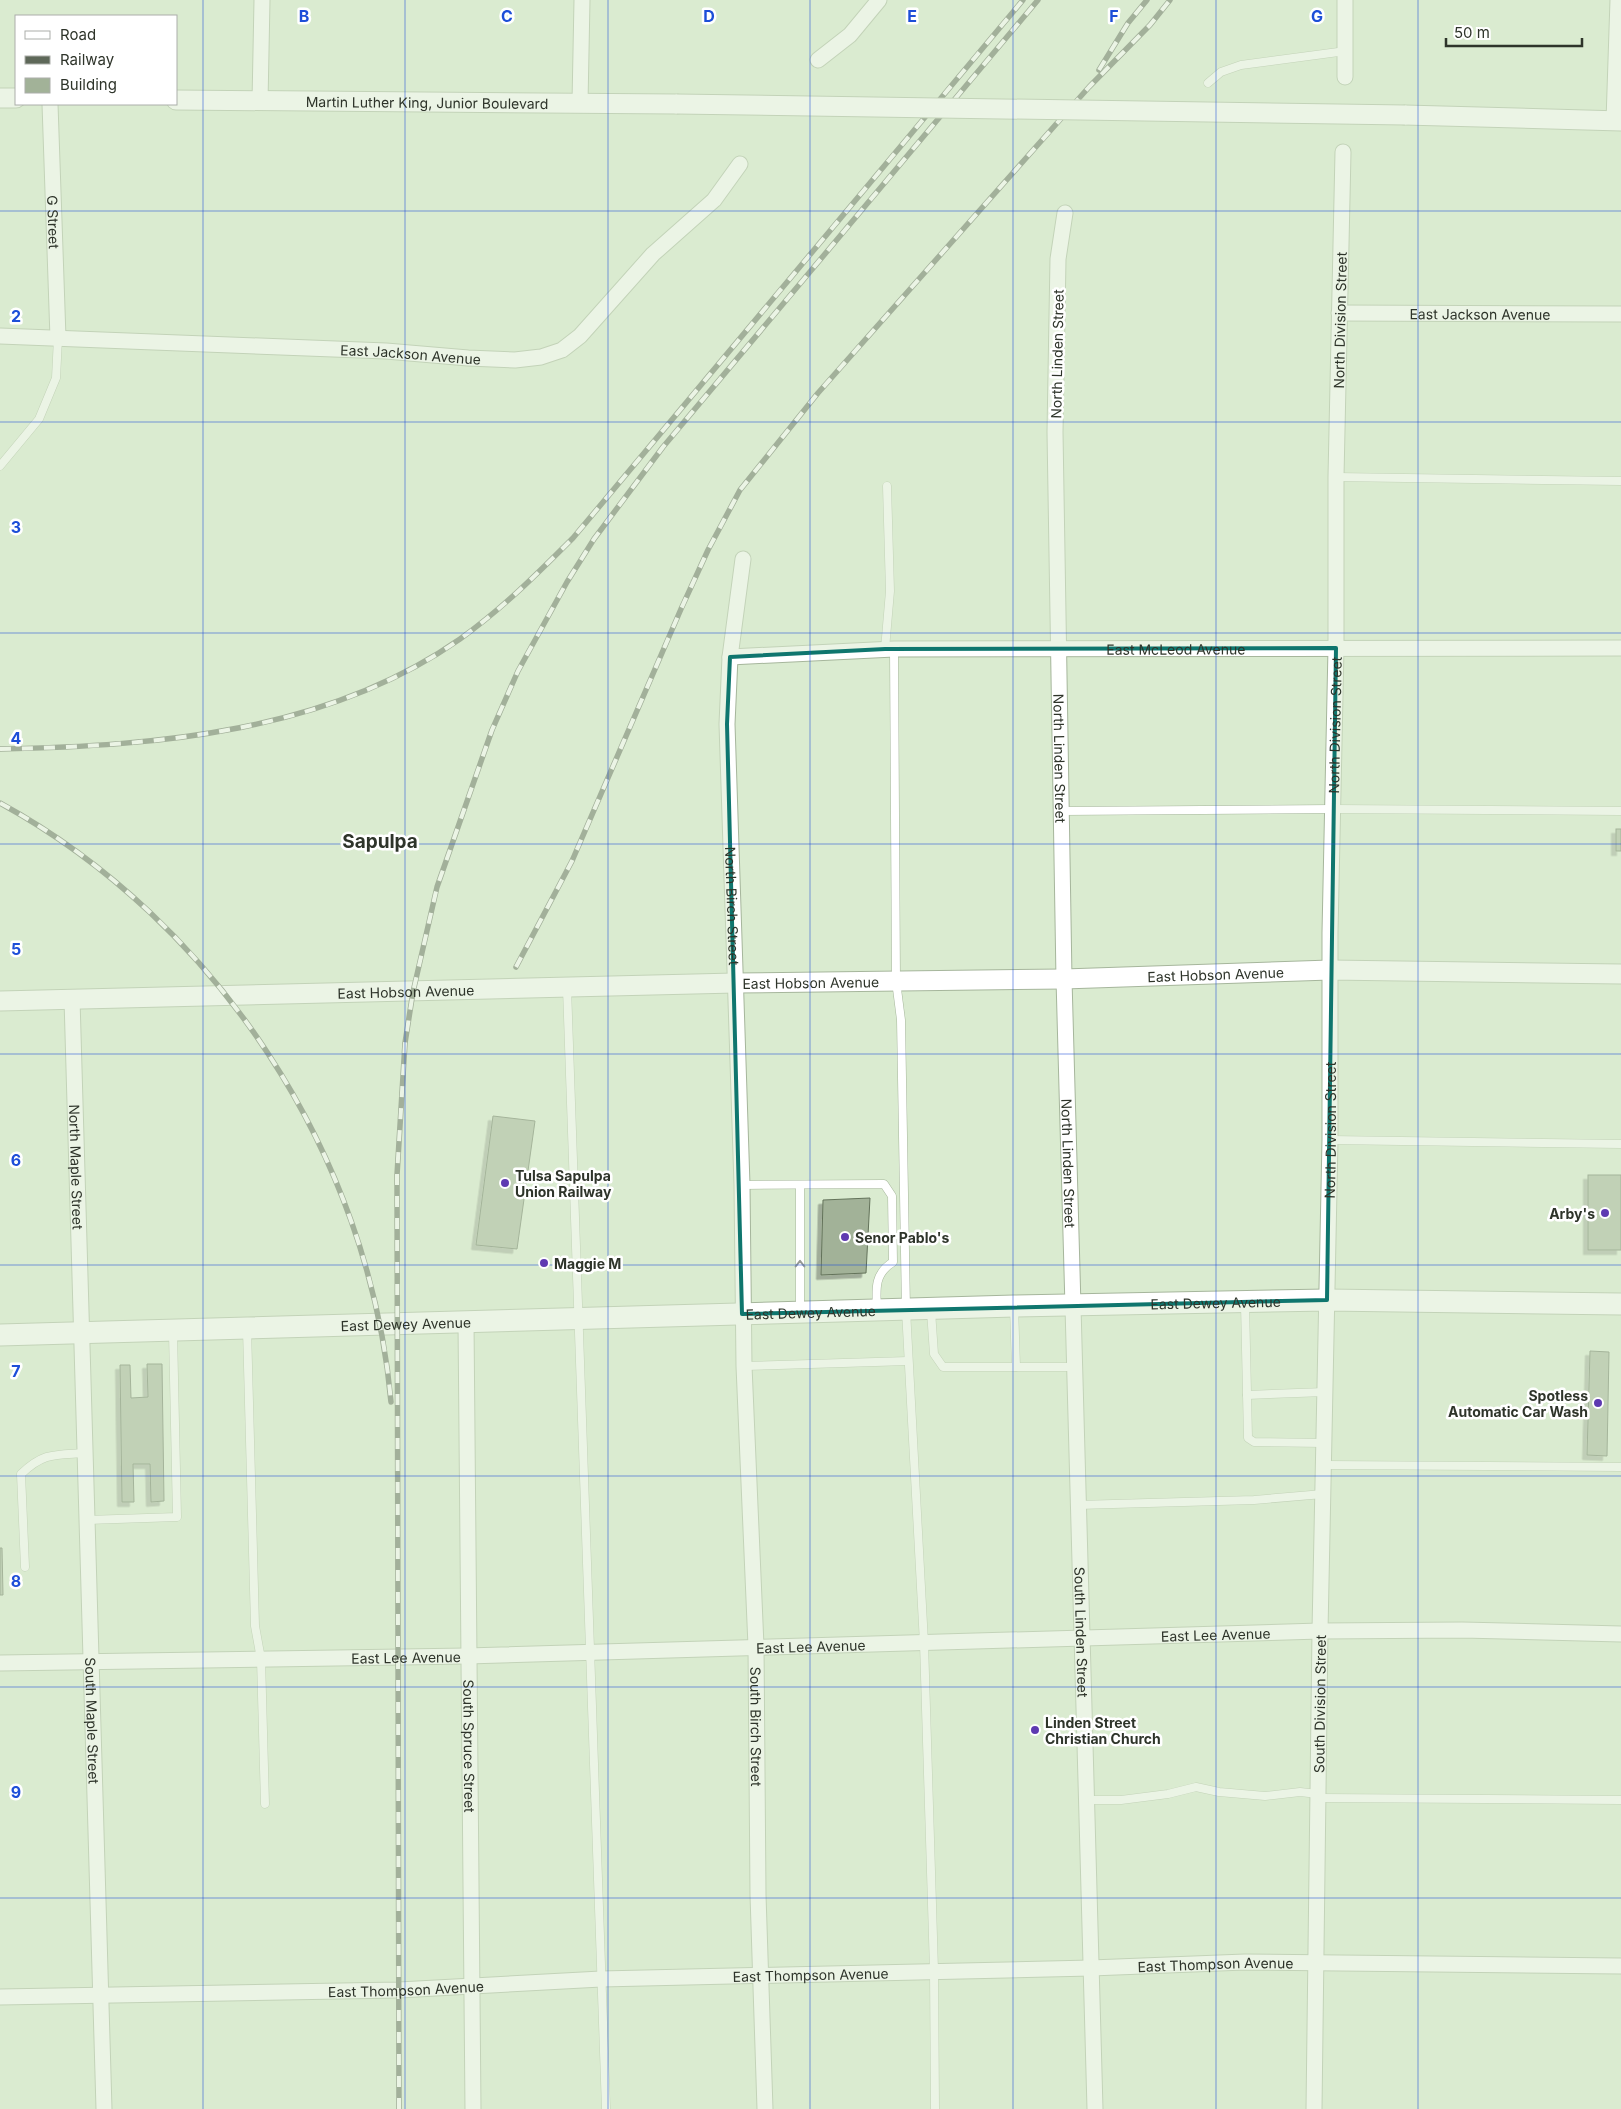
<svg xmlns="http://www.w3.org/2000/svg" width="1621" height="2109" font-family="Inter,sans-serif">
<style>
.building{fill:#a2b298;stroke:#63725a;filter:url(#shadow)}
.lines{fill:none;stroke-linecap:round;stroke-linejoin:round}
.service-casing{stroke:#a6b69c;stroke-width:9}
.minor-casing{stroke:#a6b69c;stroke-width:17}
.tertiary-casing{stroke:#a6b69c;stroke-width:21}
.secondary-casing{stroke:#a6b69c;stroke-width:23}
.service{stroke:#fff;stroke-width:8}
.minor{stroke:#fff;stroke-width:15}
.tertiary{stroke:#fff;stroke-width:19}
.secondary{stroke:#fff;stroke-width:21}
.rail-casing{stroke:#5e6859;stroke-width:5.5}
.rail{stroke:#fff;stroke-width:4;stroke-dasharray:11;stroke-linecap:butt}
.tertiary-bridge-casing{stroke:#a6b69c;stroke-width:21;stroke-linecap:butt}
.tertiary-bridge{stroke:#fff;stroke-width:19}
.oneway{stroke:#969a94}
.marked{fill:none;stroke:#0f766e;stroke-width:4;stroke-linejoin:round}
.grid{fill:none;stroke:#1d4ed8;stroke-width:1;stroke-opacity:0.55}
.poi-dot{fill:#5e39b1;stroke:#fff;stroke-width:2}
.labels{text-anchor:middle;dominant-baseline:central;stroke-width:5;stroke-linejoin:round;paint-order:stroke}
.street-label{font-size:14px;fill:#2e342a;stroke:#fff}
.poi-label{font-size:14px;font-weight:bold;fill:#2e342a;stroke:#fff;text-anchor:start}
.district-label{font-size:19px;font-weight:bold;fill:#2e342a;stroke:#fff}
.grid-label{font-size:16px;text-anchor:middle;font-weight:bold;fill:#1d4ed8;stroke:#fff;stroke-width:5;stroke-linejoin:round;paint-order:stroke}
</style>
<defs>
<filter id="shadow"><feDropShadow dx="-4.5" dy="4.5" stdDeviation="0" flood-color="#0004"/></filter>
</defs>
<rect width="100%" height="100%" fill="#daebd0"/>
<g class="building">
<rect x="1616" y="829" width="5" height="22"/>
<polygon points="493,1116 535,1121 517,1249 476,1245"/>
<rect x="1588" y="1175" width="33" height="75"/>
<polygon points="870,1198 866,1273 821,1275 823,1200"/>
<polygon points="1590,1351 1609,1352 1607,1456 1587,1455"/>
<polygon points="147,1364 162,1364 164,1501 151,1502 150,1464 133,1464 134,1502 122,1502 120,1365 130,1365 131,1398 148,1397"/>
<polygon points="0,1548 2,1548 3,1595 0,1595"/>
</g>
<g class="lines">
<g class="service-casing">
<g id="service">
<polyline points="1208,83 1221,72 1241,65 1346,51"/>
<polyline points="0,466 39,419 56,378 58,338"/>
<polyline points="1336,477 1621,481"/>
<polyline points="885,649 890,591 887,486"/>
<polyline points="894,649 896,981 901,1020 906,1310 924,1643 934,1970 935,2109"/>
<polyline points="1062,811 1333,809 1621,811"/>
<polyline points="567,988 606,2109"/>
<polyline points="1330,1140 1621,1144"/>
<path d="M 742,1185 L 884,1184 L 892,1196 L 893,1262 C 874,1274 876,1289 877,1309"/>
<polyline points="1245,1304 1248,1438 1254,1442 1324,1443"/>
<polyline points="1014,1307 1016,1367"/>
<polyline points="800,1311 800,1185"/>
<polyline points="931,1311 934,1354 943,1367 1075,1367"/>
<polyline points="247,1329 255,1626 261,1659 265,1804"/>
<polyline points="744,1366 908,1361"/>
<polyline points="1247,1395 1325,1392"/>
<polyline points="1324,1465 1621,1467"/>
<polyline points="1078,1505 1254,1500 1323,1494"/>
<polyline points="87,1520 177,1517 173,1332"/>
<path d="M 25,1567 L 21,1474 C 44,1452 55,1455 85,1453"/>
<polyline points="1318,1798 1621,1800"/>
<polyline points="1086,1800 1121,1800 1168,1794 1196,1787 1219,1792 1265,1796 1300,1792 1318,1794"/>
</g>
</g>
<g class="minor-casing">
<g id="minor">
<polyline points="818,60 850,35 879,0"/>
<polyline points="1345,77 1345,0"/>
<polyline points="260,102 262,0"/>
<polyline points="580,103 582,0"/>
<path id="s1" d="M 50,104 L 58,338"/>
<polyline points="1614,121 1618,0"/>
<path id="s2" d="M 1065,213 L 1058,259 L 1055,432 L 1064,979 L 1095,2109"/>
<path id="s3" d="M 1339,313 L 1621,314"/>
<path id="s4" d="M 0,336 L 386,351 L 468,358 L 515,360 L 541,357 L 562,350 L 580,336 L 653,254 L 714,200 L 740,164"/>
<path id="s5" d="M 743,559 L 730,657 L 727,724 L 742,1185 L 744,1366 L 756,1646 L 758,1895 L 765,2109"/>
<path id="s6" d="M 730,657 L 894,649 L 1621,648"/>
<path id="s7" d="M 72,999 L 104,2109"/>
<path id="s8" d="M 466,1322 L 473,2109"/>
<path id="s9" d="M 0,1663 L 467,1656 L 1320,1631 L 1462,1630 L 1621,1634"/>
<path id="s10" d="M 0,1997 L 399,1990 L 601,1979 L 1091,1968 L 1245,1962 L 1621,1966"/>
<path id="s11" d="M 1314,2109 L 1320,1631 L 1330,1140 L 1330,933 L 1336,648 L 1336,477 L 1343,152"/>
</g>
</g>
<g class="tertiary-casing">
<g id="tertiary">
<polyline points="0,98 16,98"/>
<path id="s12" d="M 176,100 L 677,104"/>
<polyline points="1405,115 1621,121"/>
<path id="s13" d="M 0,1001 L 735,983 L 1064,979 L 1330,970 L 1621,974"/>
</g>
</g>
<g class="secondary-casing">
<g id="secondary">
<path id="s14" d="M 0,1335 L 1014,1306 L 1327,1300 L 1621,1304"/>
</g>
</g>
<use href="#service" class="service"/>
<use href="#minor" class="minor"/>
<use href="#tertiary" class="tertiary"/>
<use href="#secondary" class="secondary"/>
<g class="rail-casing">
<g id="rail">
<polyline points="1099,70 1128,23 1147,0"/>
<path d="M 0,749 C 158,746 327,732 460,639 C 502,609 537,574 573,538 L 1023,0"/>
<path d="M 0,803 C 217,922 369,1155 391,1402"/>
<polyline points="516,967 572,861 681,609 708,550 740,490 818,393 1089,87 1150,25 1170,0"/>
<polyline points="399,2109 397,1175 405,1043 413,992 437,887 492,730 518,671 567,582 594,539 663,447 1038,0"/>
</g>
</g>
<use href="#rail" class="rail"/>
<g class="tertiary-bridge-casing">
<polyline id="tertiary-bridge" points="677,104 1405,115"/>
</g>
<use href="#tertiary-bridge" class="tertiary-bridge"/>
</g>
<defs><path id="oneway-chevron" d="M-2-3.5L2.5 0L-2 3.5" fill="none" stroke-width="1.6" stroke-linecap="round" stroke-linejoin="round" transform="scale(1.25)"/></defs>
<use class="oneway" href="#oneway-chevron" transform="translate(800 1264) rotate(-90)"/>
<path d="M0 0H1621V2109H0ZM 1336,648 L 1327,1300 L 742,1314 L 727,724 L 730,657 L 885,649 Z" fill="#daebd0" fill-opacity=".55" fill-rule="evenodd"/>
<path class="marked" d="M 1336,648 L 1327,1300 L 742,1314 L 727,724 L 730,657 L 885,649 Z"/>
<path class="grid" d="M 203,0 L 203,2109M 405,0 L 405,2109M 608,0 L 608,2109M 810,0 L 810,2109M 1013,0 L 1013,2109M 1216,0 L 1216,2109M 1418,0 L 1418,2109M 0,211 L 1621,211M 0,422 L 1621,422M 0,633 L 1621,633M 0,844 L 1621,844M 0,1054 L 1621,1054M 0,1265 L 1621,1265M 0,1476 L 1621,1476M 0,1687 L 1621,1687M 0,1898 L 1621,1898"/>
<g class="poi-dot">
<circle cx="505" cy="1183" r="5"/>
<circle cx="1605" cy="1213" r="5"/>
<circle cx="845" cy="1237" r="5"/>
<circle cx="544" cy="1263" r="5"/>
<circle cx="1598" cy="1403" r="5"/>
<circle cx="1035" cy="1730" r="5"/>
</g>
<g class="labels">
<g class="street-label">
<text stroke="none"><textPath href="#s12" startOffset="251">Martin Luther King, Junior Boulevard</textPath></text>
<text stroke="none"><textPath href="#s1" startOffset="118">G Street</textPath></text>
<text stroke="none"><textPath href="#s3" startOffset="141">East Jackson Avenue</textPath></text>
<text stroke="none"><textPath href="#s11" startOffset="1789">North Division Street</textPath></text>
<text stroke="none"><textPath href="#s4" startOffset="411">East Jackson Avenue</textPath></text>
<text transform="translate(1057 354) rotate(-89)">North Linden Street</text>
<text stroke="none"><textPath href="#s6" startOffset="446">East McLeod Avenue</textPath></text>
<text stroke="none"><textPath href="#s11" startOffset="1384">North Division Street</textPath></text>
<text stroke="none"><textPath href="#s2" startOffset="546">North Linden Street</textPath></text>
<text stroke="none"><textPath href="#s5" startOffset="348">North Birch Street</textPath></text>
<text stroke="none"><textPath href="#s13" startOffset="1216">East Hobson Avenue</textPath></text>
<text stroke="none"><textPath href="#s13" startOffset="811">East Hobson Avenue</textPath></text>
<text stroke="none"><textPath href="#s13" startOffset="406">East Hobson Avenue</textPath></text>
<text stroke="none"><textPath href="#s11" startOffset="979">North Division Street</textPath></text>
<text stroke="none"><textPath href="#s2" startOffset="951">North Linden Street</textPath></text>
<text stroke="none"><textPath href="#s7" startOffset="168">North Maple Street</textPath></text>
<text stroke="none"><textPath href="#s14" startOffset="1216">East Dewey Avenue</textPath></text>
<text stroke="none"><textPath href="#s14" startOffset="811">East Dewey Avenue</textPath></text>
<text stroke="none"><textPath href="#s14" startOffset="406">East Dewey Avenue</textPath></text>
<text stroke="none"><textPath href="#s2" startOffset="1420">South Linden Street</textPath></text>
<text stroke="none"><textPath href="#s9" startOffset="1216">East Lee Avenue</textPath></text>
<text stroke="none"><textPath href="#s9" startOffset="811">East Lee Avenue</textPath></text>
<text stroke="none"><textPath href="#s9" startOffset="406">East Lee Avenue</textPath></text>
<text stroke="none"><textPath href="#s11" startOffset="405">South Division Street</textPath></text>
<text stroke="none"><textPath href="#s7" startOffset="722">South Maple Street</textPath></text>
<text stroke="none"><textPath href="#s5" startOffset="1169">South Birch Street</textPath></text>
<text stroke="none"><textPath href="#s8" startOffset="424">South Spruce Street</textPath></text>
<text stroke="none"><textPath href="#s10" startOffset="1216">East Thompson Avenue</textPath></text>
<text stroke="none"><textPath href="#s10" startOffset="811">East Thompson Avenue</textPath></text>
<text stroke="none"><textPath href="#s10" startOffset="406">East Thompson Avenue</textPath></text>
</g>
<g class="poi-label">
<text x="515" y="1175">Tulsa Sapulpa<tspan x="515" dy="16">Union Railway</tspan></text>
<text x="1595" y="1213" text-anchor="end">Arby's</text>
<text x="855" y="1237">Senor Pablo's</text>
<text x="554" y="1263">Maggie M</text>
<text x="1588" y="1395" text-anchor="end">Spotless<tspan x="1588" dy="16">Automatic Car Wash</tspan></text>
<text x="1045" y="1722">Linden Street<tspan x="1045" dy="16">Christian Church</tspan></text>
</g>
<g class="district-label">
<text x="380" y="841">Sapulpa</text>
</g>
</g>
<g class="grid-label">
<text x="304" y="22">B</text>
<text x="507" y="22">C</text>
<text x="709" y="22">D</text>
<text x="912" y="22">E</text>
<text x="1114" y="22">F</text>
<text x="1317" y="22">G</text>
<text x="16" y="322">2</text>
<text x="16" y="533">3</text>
<text x="16" y="744">4</text>
<text x="16" y="955">5</text>
<text x="16" y="1166">6</text>
<text x="16" y="1377">7</text>
<text x="16" y="1587">8</text>
<text x="16" y="1798">9</text>
</g>
<rect x="15" y="15" width="162" height="90" fill="#ffffff" stroke="#abaeaa"/>
<rect x="25" y="31" width="25" height="8" fill="#ffffff" stroke="#abaeaa"/>
<text x="60" y="40" font-size="15" fill="#2e342a">Road</text>
<rect x="25" y="56" width="25" height="8" fill="#5e6859" stroke="#abaeaa"/>
<text x="60" y="65" font-size="15" fill="#2e342a">Railway</text>
<rect x="25" y="78" width="25" height="15" fill="#a2b298" stroke="#abaeaa"/>
<text x="60" y="90" font-size="15" fill="#2e342a">Building</text>
<path d="M1446 38v8h136v-8" fill="none" stroke="#2e342a" stroke-width="2.5"/>
<text x="1454" y="38" font-size="15" fill="#2e342a" stroke="#ffffff" stroke-width="4" paint-order="stroke">50 m</text>
</svg>
